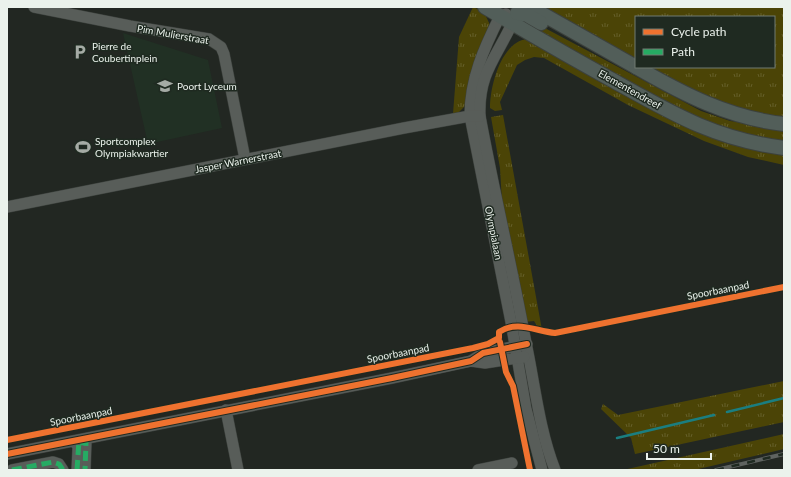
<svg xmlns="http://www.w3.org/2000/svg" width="791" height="477" font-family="Lato,sans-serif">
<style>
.built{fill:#213024}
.grass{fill:url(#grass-tufts)}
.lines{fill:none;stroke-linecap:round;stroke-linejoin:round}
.stream{stroke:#1a7e80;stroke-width:2.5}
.minor-casing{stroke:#3c413d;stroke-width:12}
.major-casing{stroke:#3c413d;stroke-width:16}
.minor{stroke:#585d59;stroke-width:11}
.major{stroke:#525e59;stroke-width:14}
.rail-casing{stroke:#5f6360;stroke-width:4}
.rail{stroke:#1f2a21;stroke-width:2.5;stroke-dasharray:8;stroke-linecap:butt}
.quiet{stroke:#26ab63;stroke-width:5;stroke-dasharray:10 5;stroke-linecap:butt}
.cycleway-casing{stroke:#1f2a21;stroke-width:8}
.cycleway{stroke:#ef722f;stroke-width:6}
.labels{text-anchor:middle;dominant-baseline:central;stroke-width:3;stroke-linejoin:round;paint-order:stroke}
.street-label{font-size:10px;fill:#ebf2ec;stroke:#1f2a21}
.poi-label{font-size:10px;fill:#ebf2ec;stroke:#1f2a21;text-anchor:start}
</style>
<defs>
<pattern id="grass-tufts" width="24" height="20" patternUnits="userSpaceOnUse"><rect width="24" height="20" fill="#4b4406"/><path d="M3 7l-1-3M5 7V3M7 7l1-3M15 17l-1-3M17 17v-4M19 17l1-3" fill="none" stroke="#655f2a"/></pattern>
</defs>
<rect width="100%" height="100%" fill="#222722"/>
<polygon class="built" points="123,33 208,60 222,128 148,144"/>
<g class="grass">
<polygon points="473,7 484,12 490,25 467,104 458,113 453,114 459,37"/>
<polygon points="539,7 784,7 784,120 725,107 645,67 774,67 774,17 636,17 636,62"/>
<polygon points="541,26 701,111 730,121 784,128 784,144 711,126 538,32"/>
<path d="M 527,39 L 649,105 L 784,152 L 784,165 L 748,157 L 704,141 L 628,105 L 544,58 L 534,57 L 525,60 L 517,65 L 500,102 L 502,110 L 495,111 L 490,108 C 490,86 501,42 527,39 Z"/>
<polygon points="503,115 542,330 539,329 534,321 525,322 502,202 500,168 491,117"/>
<polygon points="784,381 784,422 635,454 631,438 601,409 603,404 618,415"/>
<polygon points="784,434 784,449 694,470 623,470"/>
</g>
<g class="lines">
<g class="stream">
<polyline points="727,412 784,398"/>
<polyline points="617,438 714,415"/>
</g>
<g class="minor-casing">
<g id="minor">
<polyline points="34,7 130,26 209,39 221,47 224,54 245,159"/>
<path d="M 506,14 L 500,16 C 484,48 470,79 470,116 L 511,322 L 526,409 L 542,470"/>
<path d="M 515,17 C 499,55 478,71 480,116 C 494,192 512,267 526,343 C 535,385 539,429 555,470"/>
<polyline points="7,207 404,128 470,116 480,116"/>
<polyline points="471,361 485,363 524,357"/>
<polyline points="226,410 238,470"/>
<polyline points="76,444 86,442 85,470"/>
<polyline points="7,454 392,378 471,361 483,353 527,344"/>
<polyline points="12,470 53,462 59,464 63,470"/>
<polyline points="77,470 78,449"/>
<polyline points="478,470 512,463"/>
</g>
</g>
<g class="major-casing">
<g id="major">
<path d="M 485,7 C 527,32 570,57 614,81 C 673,114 715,139 784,148"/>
<polyline points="530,7 636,67"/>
<polyline points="517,13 527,15 541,23"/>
<path d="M 636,67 C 683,94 729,118 784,124"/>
</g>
</g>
<use href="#minor" class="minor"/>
<use href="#major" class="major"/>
<g class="rail-casing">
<polyline id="rail" points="716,470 784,454"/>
</g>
<use href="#rail" class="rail"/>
<g class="quiet">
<polyline points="80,443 86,442 85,470"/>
<polyline points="12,470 53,462 59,464 63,470"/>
<polyline points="77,470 79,440"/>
</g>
<g class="cycleway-casing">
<g id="cycleway">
<polyline points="500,342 506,372 513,386 530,470"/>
<path d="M 7,440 L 473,348 L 488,344 L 499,338 L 499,332 C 517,320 535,331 555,333 L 784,287"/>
<polyline points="7,454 392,378 471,361 483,353 527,344"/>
</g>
</g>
<use href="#cycleway" class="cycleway"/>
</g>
<defs>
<g id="parking-bare" transform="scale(1.2)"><path d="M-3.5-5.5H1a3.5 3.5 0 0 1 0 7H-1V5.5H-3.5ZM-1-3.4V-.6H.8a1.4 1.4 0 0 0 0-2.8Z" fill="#a5aba5" stroke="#1f2a21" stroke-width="2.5" paint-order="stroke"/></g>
<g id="school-bare" transform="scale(1.2)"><path d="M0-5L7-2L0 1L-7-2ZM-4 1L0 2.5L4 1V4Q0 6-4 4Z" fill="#a5aba5" stroke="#1f2a21" stroke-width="2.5" paint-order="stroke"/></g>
<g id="stadium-bare" transform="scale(1.2)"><path d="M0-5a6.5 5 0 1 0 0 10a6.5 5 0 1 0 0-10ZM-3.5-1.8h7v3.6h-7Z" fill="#a5aba5" stroke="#1f2a21" stroke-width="2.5" paint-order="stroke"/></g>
</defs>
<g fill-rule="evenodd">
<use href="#parking-bare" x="80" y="52"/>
<use href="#school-bare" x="165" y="86"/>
<use href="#stadium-bare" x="83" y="147"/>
</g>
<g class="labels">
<g class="street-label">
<text transform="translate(173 34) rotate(10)">Pim Mulierstraat</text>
<text transform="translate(630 89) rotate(29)">Elementendreef</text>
<text transform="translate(238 161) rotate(-11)">Jasper Warnerstraat</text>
<text transform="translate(494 233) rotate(79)">Olympialaan</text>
<text transform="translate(718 290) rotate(-11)">Spoorbaanpad</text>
<text transform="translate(398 353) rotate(-11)">Spoorbaanpad</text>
<text transform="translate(81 416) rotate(-11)">Spoorbaanpad</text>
</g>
<g class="poi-label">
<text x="92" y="46">Pierre de<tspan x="92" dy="12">Coubertinplein</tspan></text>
<text x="177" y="86">Poort Lyceum</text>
<text x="95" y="141">Sportcomplex<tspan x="95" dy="12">Olympiakwartier</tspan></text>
</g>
</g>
<rect width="791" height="477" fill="none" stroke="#ebf2ec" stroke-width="16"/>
<rect x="635" y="16" width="140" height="52" fill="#1f2a21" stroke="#717a72"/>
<rect x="643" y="29" width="20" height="6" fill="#ef722f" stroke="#717a72"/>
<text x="671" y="36" font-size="12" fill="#ebf2ec">Cycle path</text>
<rect x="643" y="49" width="20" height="6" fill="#26ab63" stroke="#717a72"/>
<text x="671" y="56" font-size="12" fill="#ebf2ec">Path</text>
<path d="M647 453v6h64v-6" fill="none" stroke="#ebf2ec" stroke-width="2"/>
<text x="653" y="453" font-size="12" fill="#ebf2ec" stroke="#1f2a21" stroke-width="3" paint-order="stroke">50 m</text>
</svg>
